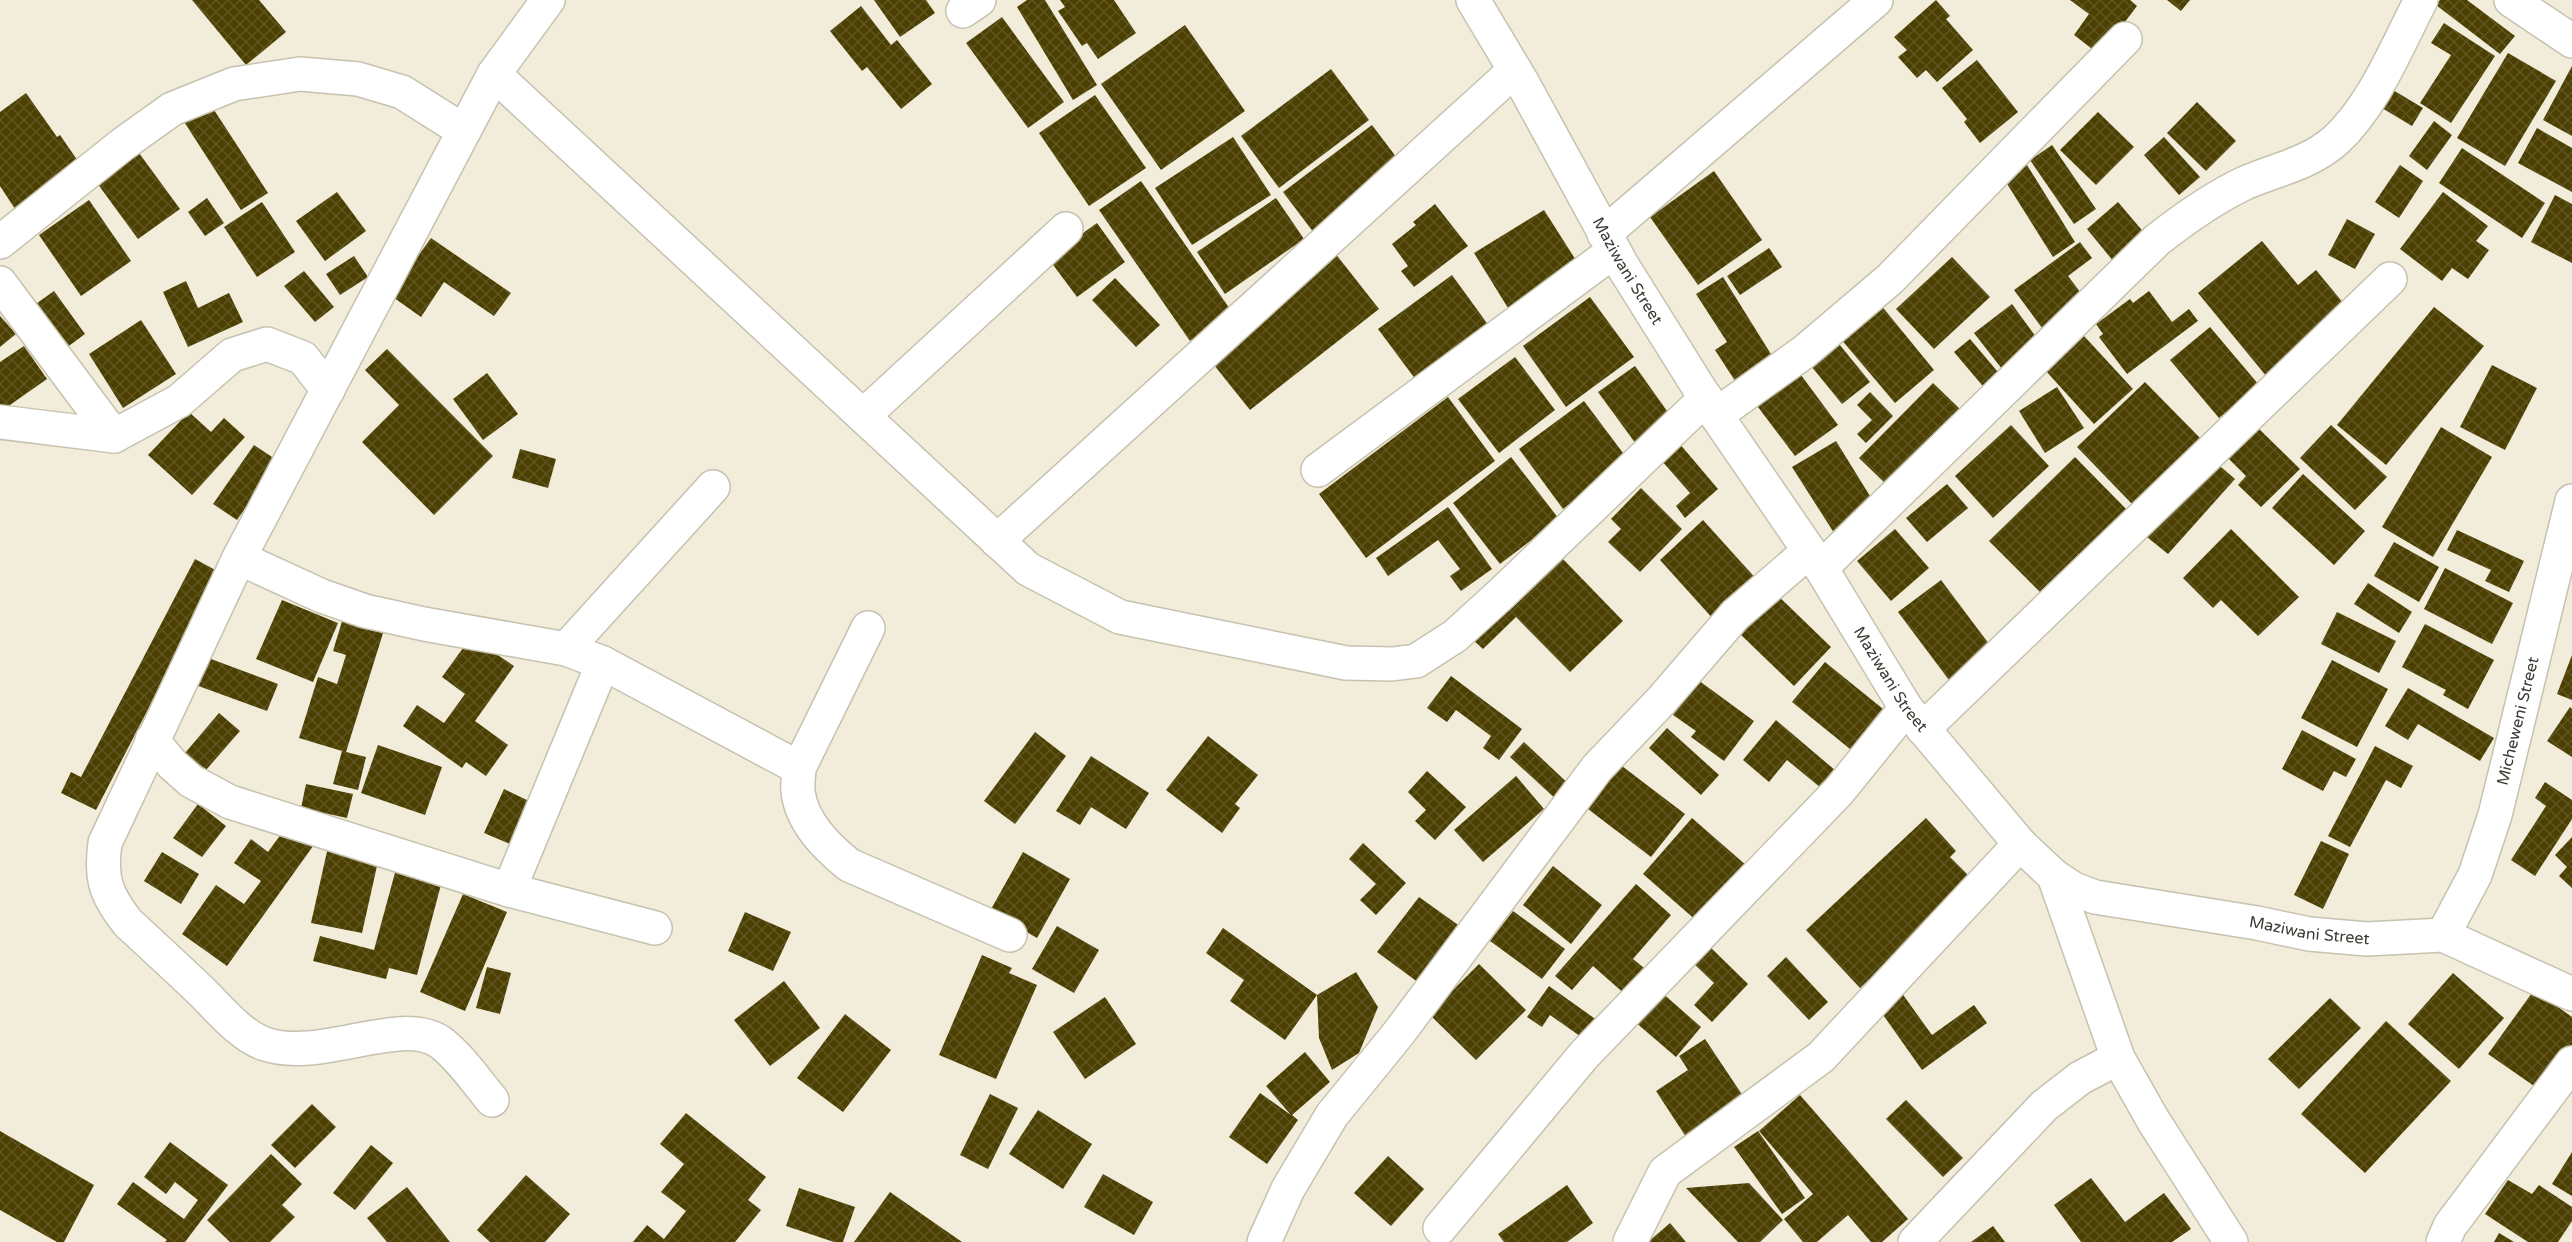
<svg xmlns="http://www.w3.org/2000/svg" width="2572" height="1242" font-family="'Varela Round',sans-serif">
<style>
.building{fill:url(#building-cross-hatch)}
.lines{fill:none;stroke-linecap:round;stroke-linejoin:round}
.street-casing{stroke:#c6c2b0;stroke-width:36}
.street{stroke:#fff;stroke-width:33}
.labels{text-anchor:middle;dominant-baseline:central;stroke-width:6;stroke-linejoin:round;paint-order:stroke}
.street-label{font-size:16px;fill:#3b3a33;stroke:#f1edda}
</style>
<defs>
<pattern id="building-cross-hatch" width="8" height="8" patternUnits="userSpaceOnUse" patternTransform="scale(1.5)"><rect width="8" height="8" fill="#4b4002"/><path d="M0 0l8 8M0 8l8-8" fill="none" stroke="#5d541f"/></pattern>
</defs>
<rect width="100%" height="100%" fill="#f1edda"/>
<g class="building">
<polygon points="192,0 259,0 286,32 246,65"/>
<polygon points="874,0 926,0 935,13 900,37"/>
<polygon points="1027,0 1045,0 1097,85 1073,100 1017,7"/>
<polygon points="1060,0 1114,0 1136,33 1098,59 1087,43 1082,46 1058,11 1065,7"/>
<polygon points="1936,0 1950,16 1946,19 1973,50 1937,82 1926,70 1917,78 1898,57 1907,50 1894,37"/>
<polygon points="2070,0 2130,0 2137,6 2100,55 2074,35 2089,14"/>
<polygon points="2167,0 2190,0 2181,11"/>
<polygon points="2440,0 2467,0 2515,36 2500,54 2436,5"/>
<polygon points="861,6 891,45 897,40 932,84 901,109 867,67 862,71 830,31"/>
<polygon points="1002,17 1064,102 1028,128 966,43"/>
<polygon points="2444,23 2495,56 2451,123 2420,103 2451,55 2431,43"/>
<polygon points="1185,25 1245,111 1161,170 1101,84"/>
<polygon points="2508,53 2556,81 2505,166 2457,138"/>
<polygon points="1977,60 2018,112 1980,143 1964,122 1967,119 1942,88"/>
<polygon points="2572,66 2572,136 2543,120"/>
<polygon points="1331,69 1369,120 1279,188 1241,136"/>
<polygon points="2388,87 2423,108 2412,126 2377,105"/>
<polygon points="26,93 57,137 60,135 80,164 15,209 0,186 0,112"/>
<polygon points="1095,95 1146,168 1089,206 1039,133"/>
<polygon points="205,96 268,193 241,210 179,114"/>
<polygon points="2197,102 2236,141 2206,171 2167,133"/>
<polygon points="2098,112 2134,147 2096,185 2060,150"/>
<polygon points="2434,121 2452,135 2427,170 2409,156"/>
<polygon points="1372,125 1403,166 1314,233 1283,192"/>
<polygon points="2537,128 2572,148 2572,192 2518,163"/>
<polygon points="1233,137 1271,195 1192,245 1155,188"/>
<polygon points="2164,137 2200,177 2179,195 2144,155"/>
<polygon points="2052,145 2096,209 2074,224 2030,160"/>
<polygon points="2462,148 2545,203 2522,238 2439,183"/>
<polygon points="139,153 180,209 138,239 97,183"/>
<polygon points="2027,165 2075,242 2053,257 2004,179"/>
<polygon points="2400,165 2423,181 2399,218 2375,202"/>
<polygon points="1714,171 1762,240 1698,285 1650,217"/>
<polygon points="1141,181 1232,312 1190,341 1099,210"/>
<polygon points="337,192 366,231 325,261 296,221"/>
<polygon points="2443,192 2488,226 2476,241 2489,250 2468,279 2452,268 2442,281 2400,249"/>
<polygon points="2555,195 2572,204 2572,263 2531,242"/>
<polygon points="207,198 224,223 205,236 188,212"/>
<polygon points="1276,198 1304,239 1225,294 1197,252"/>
<polygon points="89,200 131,261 81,296 39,235"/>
<polygon points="262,202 295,252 257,277 224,227"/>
<polygon points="2118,202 2146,235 2114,262 2087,229"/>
<polygon points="1435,204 1468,246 1414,287 1401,271 1408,266 1392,244 1416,225 1413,222"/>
<polygon points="1544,210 1579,265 1508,308 1474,253"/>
<polygon points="2347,219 2375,234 2355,269 2328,255"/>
<polygon points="1097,223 1125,262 1077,297 1048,258"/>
<polygon points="431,238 511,293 494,316 444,282 421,317 390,295"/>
<polygon points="2262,241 2298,285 2316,270 2349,310 2267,377 2198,293"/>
<polygon points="2080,242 2092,258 2068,276 2087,301 2045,332 2014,290"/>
<polygon points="1769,248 1782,267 1740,295 1727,276"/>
<polygon points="1335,253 1379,309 1250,410 1206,355"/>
<polygon points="354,256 368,277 340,295 326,274"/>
<polygon points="1952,257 1990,297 1934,349 1896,309"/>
<polygon points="304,271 334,307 315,322 284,286"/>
<polygon points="1452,275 1489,326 1416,380 1378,329"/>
<polygon points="1723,277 1774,359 1739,387 1715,350 1727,342 1696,294"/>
<polygon points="1115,278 1160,325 1136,347 1092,300"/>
<polygon points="186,281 198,308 229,293 243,322 188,347 163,292"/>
<polygon points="54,291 85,334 58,354 26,311"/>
<polygon points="2149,291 2172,322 2189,309 2198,321 2127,374 2099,337 2103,334 2096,324 2130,299 2133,303"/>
<polygon points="1590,297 1634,357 1566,407 1523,346"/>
<polygon points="1880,304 1934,370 1895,403 1840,338"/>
<polygon points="2012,304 2039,341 2002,369 1974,333"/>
<polygon points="2434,307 2484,346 2386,465 2337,425"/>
<polygon points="0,316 16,334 0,347"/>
<polygon points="141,320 176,374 123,408 89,354"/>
<polygon points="2210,327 2259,385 2219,418 2170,360"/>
<polygon points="2084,336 2133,389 2094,424 2045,370"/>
<polygon points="1835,339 1870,382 1842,404 1807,361"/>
<polygon points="1970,339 2003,378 1987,391 1954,352"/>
<polygon points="24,346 47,379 0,412 0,362"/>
<polygon points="387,349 493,456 434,515 362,442 399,405 365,370"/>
<polygon points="1515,357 1555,410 1499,453 1458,399"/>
<polygon points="2492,365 2537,388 2505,450 2460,427"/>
<polygon points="1635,366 1672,418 1636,444 1598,392"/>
<polygon points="1798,371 1838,425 1795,456 1755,403"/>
<polygon points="487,373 518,414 483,440 453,399"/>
<polygon points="2145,382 2201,439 2133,505 2077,447"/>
<polygon points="1933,383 1962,411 1888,486 1859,458"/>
<polygon points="2057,387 2084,428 2045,453 2019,411"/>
<polygon points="1870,392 1893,416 1866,443 1857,434 1872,420 1857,405"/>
<polygon points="1448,397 1495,461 1366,558 1319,494"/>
<polygon points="1584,401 1629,461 1563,509 1519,449"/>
<polygon points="189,412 211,432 224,418 245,437 192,495 148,455"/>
<polygon points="2011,425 2049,466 1993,518 1955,476"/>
<polygon points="2255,425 2300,469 2261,507 2238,485 2246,476 2225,455"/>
<polygon points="2331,425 2387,477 2355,510 2300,458"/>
<polygon points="2441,427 2492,457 2433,557 2382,527"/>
<polygon points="1836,441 1878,509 1836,536 1792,467"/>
<polygon points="1679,443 1718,489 1685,518 1676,506 1690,493 1661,460"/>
<polygon points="254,445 278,461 237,520 213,504"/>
<polygon points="520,449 556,459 548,488 512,478"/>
<polygon points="1511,457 1559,519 1500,564 1453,503"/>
<polygon points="2075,457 2131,514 2046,598 1989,541"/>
<polygon points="2214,461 2235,479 2168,554 2147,537"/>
<polygon points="2303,474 2365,531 2334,565 2272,508"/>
<polygon points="1947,484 1968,508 1927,542 1906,518"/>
<polygon points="1641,488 1682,529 1640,572 1608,542 1621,529 1611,519"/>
<polygon points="1448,507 1492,569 1461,591 1450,576 1460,569 1438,540 1388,576 1376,558"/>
<polygon points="1703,520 1759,582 1715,621 1660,560"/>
<polygon points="1895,529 1929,568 1891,601 1857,561"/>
<polygon points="2231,529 2299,597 2258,636 2221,600 2213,608 2183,578"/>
<polygon points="2457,530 2524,561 2509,592 2485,581 2491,570 2447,550"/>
<polygon points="2394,542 2439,567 2419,602 2374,576"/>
<polygon points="1560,556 1623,621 1570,672 1516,617 1483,649 1473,640"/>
<polygon points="195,559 219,572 96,810 61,793 71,772 81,777"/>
<polygon points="2445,568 2513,603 2492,644 2424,609"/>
<polygon points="1941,580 1995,652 1952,684 1898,612"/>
<polygon points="2368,583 2412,612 2399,633 2354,604"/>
<polygon points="1774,592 1831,647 1794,686 1737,631"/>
<polygon points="282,600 338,623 313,682 256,659"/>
<polygon points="2337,612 2396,641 2379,673 2321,644"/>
<polygon points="343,618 384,630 346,752 366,757 358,790 333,784 342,751 299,738 318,677 337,684 346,655 333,651"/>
<polygon points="2425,624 2494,660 2468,709 2443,695 2446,690 2402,667"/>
<polygon points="471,637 514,666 475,721 508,745 486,776 466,762 462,768 403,726 417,705 444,723 465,694 442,677"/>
<polygon points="2572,655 2572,700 2557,694"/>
<polygon points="203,656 278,684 267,711 193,684"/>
<polygon points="2332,660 2388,689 2357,747 2301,718"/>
<polygon points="1825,662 1888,713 1855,753 1792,702"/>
<polygon points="1451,676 1522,729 1499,760 1483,748 1491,736 1456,710 1447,722 1427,708"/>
<polygon points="1698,680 1754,721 1724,761 1691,737 1696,731 1673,715"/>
<polygon points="2408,688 2494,738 2480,761 2418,724 2408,740 2385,726"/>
<polygon points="2570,707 2572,709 2572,757 2547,741"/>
<polygon points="219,713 240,731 206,770 185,753"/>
<polygon points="1776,720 1836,771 1821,788 1787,760 1769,782 1743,760"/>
<polygon points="1667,728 1719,775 1701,795 1649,748"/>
<polygon points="2302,730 2356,759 2346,777 2334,771 2323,791 2282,769"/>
<polygon points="1035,732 1066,756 1015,824 984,801"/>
<polygon points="1208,736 1258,775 1235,804 1240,808 1222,833 1166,790"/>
<polygon points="1524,742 1573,788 1559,802 1510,757"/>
<polygon points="378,745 442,767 425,815 361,793"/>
<polygon points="2375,746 2413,766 2401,788 2386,780 2350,847 2328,836"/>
<polygon points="1091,756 1149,793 1126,829 1091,807 1080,825 1056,811"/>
<polygon points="1618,763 1685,814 1651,857 1584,806"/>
<polygon points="1427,771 1466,807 1435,840 1415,821 1426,810 1408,792"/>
<polygon points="1516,776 1544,809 1483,862 1454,830"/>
<polygon points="2545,782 2572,800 2572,819 2535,876 2511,860 2546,806 2535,798"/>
<polygon points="306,784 353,794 347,818 301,808"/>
<polygon points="504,789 529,801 510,844 484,833"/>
<polygon points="198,804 226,826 202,857 173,838"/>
<polygon points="1692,818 1747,866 1698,922 1643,874"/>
<polygon points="1926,818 1956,851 1950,857 1974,881 1860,988 1806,930"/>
<polygon points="289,823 316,842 227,966 182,934 216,885 244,904 261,881 234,863 251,839 268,852"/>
<polygon points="2572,837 2572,888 2559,876 2567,867 2555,855"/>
<polygon points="2321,841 2349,854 2323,909 2294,895"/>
<polygon points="1363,843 1406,883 1376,915 1360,900 1376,884 1349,859"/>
<polygon points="328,847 379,857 362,933 311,923"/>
<polygon points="162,852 199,874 181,904 144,881"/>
<polygon points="1023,852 1070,879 1037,938 990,911"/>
<polygon points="1553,866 1602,905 1571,944 1523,905"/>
<polygon points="396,869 442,881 417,975 389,968 386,979 313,961 320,936 374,950"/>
<polygon points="1636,884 1671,915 1633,959 1649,972 1627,996 1593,966 1572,990 1555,976"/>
<polygon points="463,894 507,912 465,1011 420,992"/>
<polygon points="1419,897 1461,927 1419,983 1377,952"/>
<polygon points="1513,911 1565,949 1542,979 1490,941"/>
<polygon points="745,912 791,932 773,971 728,951"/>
<polygon points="1057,926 1099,950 1074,993 1032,969"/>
<polygon points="1223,928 1317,995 1356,972 1378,1007 1359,1053 1332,1070 1319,1038 1317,995 1285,1040 1230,1001 1244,980 1206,953"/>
<polygon points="1706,943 1748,984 1712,1022 1694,1005 1714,983 1690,960"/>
<polygon points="982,955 1012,968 1009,973 1037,985 996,1079 939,1055"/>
<polygon points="1786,957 1828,1002 1809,1020 1767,976"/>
<polygon points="1479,964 1526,1010 1476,1060 1429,1014"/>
<polygon points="487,967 511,973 500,1014 476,1008"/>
<polygon points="2453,973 2504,1018 2459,1069 2408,1024"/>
<polygon points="784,981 820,1028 770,1066 734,1020"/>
<polygon points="1896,985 1932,1035 1974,1005 1987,1023 1922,1070 1874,1002"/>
<polygon points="1549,986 1601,1023 1587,1041 1550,1015 1542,1027 1527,1017"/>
<polygon points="2534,990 2572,1017 2572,1054 2544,1093 2488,1054"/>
<polygon points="1660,991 1701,1027 1676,1057 1634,1021"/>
<polygon points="1105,997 1136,1044 1085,1079 1053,1032"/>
<polygon points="2330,998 2361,1028 2299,1089 2268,1059"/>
<polygon points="845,1014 891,1050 843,1112 797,1078"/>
<polygon points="2386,1021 2451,1081 2365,1173 2301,1114"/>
<polygon points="1705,1039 1749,1105 1690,1143 1656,1091 1688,1070 1679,1056"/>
<polygon points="1305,1052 1330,1082 1292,1115 1298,1120 1267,1164 1229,1137 1260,1093 1291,1115 1266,1086"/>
<polygon points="990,1094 1018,1108 988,1169 960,1155"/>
<polygon points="1800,1095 1908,1219 1882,1242 1871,1242 1848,1215 1817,1242 1803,1242 1784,1219 1813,1194 1759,1131"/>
<polygon points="1906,1100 1963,1158 1943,1177 1886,1119"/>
<polygon points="312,1104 336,1127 295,1168 271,1145"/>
<polygon points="1038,1110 1092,1144 1063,1189 1009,1154"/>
<polygon points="686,1113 766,1177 748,1200 761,1210 735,1242 633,1242 647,1225 664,1239 686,1211 661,1192 684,1164 660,1144"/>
<polygon points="0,1131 94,1185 64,1242 57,1242 0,1210"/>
<polygon points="1758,1131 1805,1198 1782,1214 1734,1147"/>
<polygon points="170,1142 228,1185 185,1242 165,1242 167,1240 117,1204 133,1182 184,1219 198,1200 175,1182 166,1194 144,1177"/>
<polygon points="371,1145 393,1163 355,1210 333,1193"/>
<polygon points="2572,1152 2572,1196 2552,1184"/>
<polygon points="271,1154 302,1184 282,1205 295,1217 270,1242 230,1242 207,1220"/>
<polygon points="1388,1156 1424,1189 1391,1226 1354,1193"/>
<polygon points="1103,1174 1153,1202 1134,1235 1084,1207"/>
<polygon points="526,1175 570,1214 545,1242 490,1242 477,1230"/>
<polygon points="2091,1178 2125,1222 2164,1193 2191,1229 2172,1242 2081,1242 2054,1205"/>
<polygon points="2508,1180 2532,1194 2539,1185 2572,1207 2572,1221 2558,1242 2528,1242 2485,1214"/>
<polygon points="1749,1183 1783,1220 1760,1242 1738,1242 1686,1188"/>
<polygon points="1567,1185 1593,1223 1567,1242 1504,1242 1498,1234"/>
<polygon points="407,1187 450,1242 387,1242 367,1218"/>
<polygon points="799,1188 855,1207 843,1242 834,1242 786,1226"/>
<polygon points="890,1192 962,1242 854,1242"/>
<polygon points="1670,1223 1686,1242 1648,1242"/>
<polygon points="1993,1226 2005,1242 1971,1242"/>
<polygon points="2499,1233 2514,1242 2494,1242"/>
</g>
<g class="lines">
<g class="street-casing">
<g id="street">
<path id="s1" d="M 1473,0 L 1522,82 L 1622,265 L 1716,415 L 1821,568 L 1906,708 L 2020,844 L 2054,876 L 2074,889 L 2095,897 L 2257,923 L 2309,934 L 2367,939 L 2443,935 L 2572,994"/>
<polyline points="2511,0 2572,41"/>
<polyline points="963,11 979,0"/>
<polyline points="494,74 1028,569 1120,617 1346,663 1392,664 1416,661 1455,636 1501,594 1706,398"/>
<polyline points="1604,234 1876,0"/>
<polyline points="0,242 123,144 172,109 234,84 300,74 358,79 402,92 464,131"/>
<polyline points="0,283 114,436"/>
<polyline points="1716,415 1804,352 1890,279 2125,39"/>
<polyline points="863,416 1066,229"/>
<polyline points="0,422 114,436 179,401 232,355 267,344 303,358 328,390"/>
<polyline points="1318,470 1614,251"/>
<polyline points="997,541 1515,70"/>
<polyline points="239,558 322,596 365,611 424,624 566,649 603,663 799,768"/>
<path d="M 1821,568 L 2157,240 C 2185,218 2213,198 2245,183 C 2277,169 2309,164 2336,140 C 2374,105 2397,46 2421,0"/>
<path d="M 868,628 L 799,768 C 799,775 797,784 798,792 C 802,823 827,847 849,865 L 1010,935"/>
<polyline points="566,649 713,487"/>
<polyline points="1923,729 2390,279"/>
<polyline points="152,740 173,765 191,781 230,802 509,890 655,928"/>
<polyline points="2054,876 2118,1058 2153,1120 2231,1242"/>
<polyline points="509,890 603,663"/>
<path id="s2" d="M 2443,935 L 2475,875 L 2495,815 L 2572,501"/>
<path d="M 492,1100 C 476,1081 460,1057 440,1042 C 400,1015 320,1063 265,1044 C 241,1036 220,1010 202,992 C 178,969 153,946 128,923 C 106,895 100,879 105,843 L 239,558 L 494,74 L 548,0"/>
<polyline points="1440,1228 1584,1055 1839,791 1906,708"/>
<polyline points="1264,1242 1288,1189 1332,1115 1398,1034 1597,768 1661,701 1735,615 1808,552"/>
<polyline points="1630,1242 1665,1172 1821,1057 2020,844"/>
<polyline points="1915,1242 2044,1106 2080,1078 2118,1058"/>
<polyline points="2443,1242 2450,1226 2572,1063"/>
</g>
</g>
<use href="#street" class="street"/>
</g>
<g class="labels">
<g class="street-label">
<text stroke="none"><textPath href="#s1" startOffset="312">Maziwani Street</textPath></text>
<text stroke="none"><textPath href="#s1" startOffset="798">Maziwani Street</textPath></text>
<text stroke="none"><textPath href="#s2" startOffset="228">Micheweni Street</textPath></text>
<text stroke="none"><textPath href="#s1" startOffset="1318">Maziwani Street</textPath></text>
</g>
</g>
</svg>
